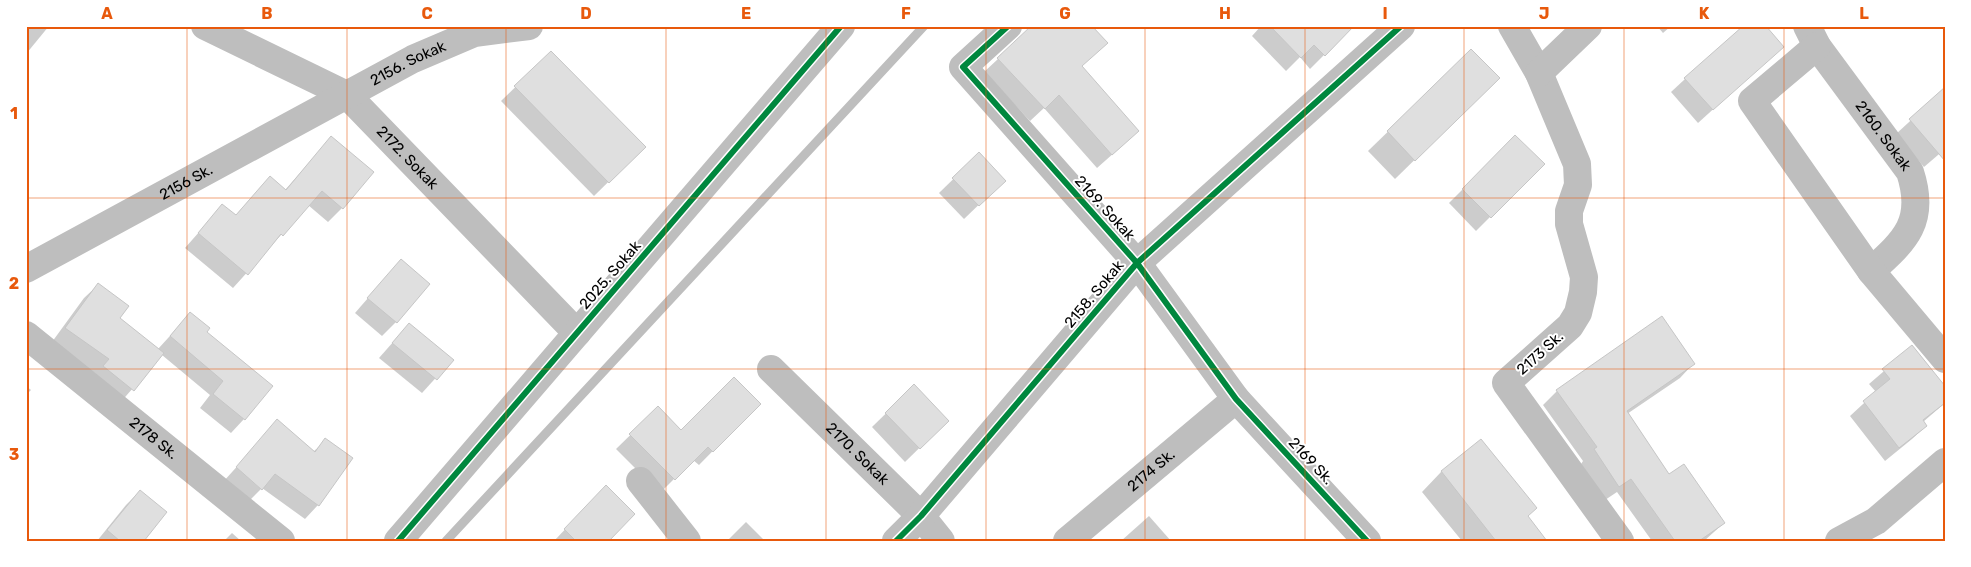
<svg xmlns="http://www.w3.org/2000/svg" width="1971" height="567" font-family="Rubik,sans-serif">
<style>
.shadow{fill:#0003}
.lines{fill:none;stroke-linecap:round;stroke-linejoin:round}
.stream{stroke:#bebebe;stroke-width:9}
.building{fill:#dfdfdf;stroke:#c6c6c6}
.minor{stroke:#bebebe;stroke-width:28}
.cycleway-casing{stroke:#fff;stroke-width:9}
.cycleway{stroke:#00873e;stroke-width:6}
.grid{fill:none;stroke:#e8590c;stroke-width:1;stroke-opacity:0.55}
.labels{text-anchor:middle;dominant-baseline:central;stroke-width:4;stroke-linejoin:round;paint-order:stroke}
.street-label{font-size:15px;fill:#000;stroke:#fff}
.neatline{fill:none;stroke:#e8590c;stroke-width:2}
.grid-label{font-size:16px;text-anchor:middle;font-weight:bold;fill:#e8590c}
</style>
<rect width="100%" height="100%" fill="#fff"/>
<g class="shadow">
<polygon points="26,26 49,26 26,54"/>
<polygon points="1261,26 1353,26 1310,69 1300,57 1286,71 1252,36"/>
<polygon points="1657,26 1671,26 1663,33"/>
<polygon points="1782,47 1698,123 1671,92 1685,79"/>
<polygon points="1471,51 1479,97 1395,179 1368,151"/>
<polygon points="550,53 644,147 594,196 501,101"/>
<polygon points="998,59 1081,67 1123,145 1097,168 1044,108 1030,121 984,72"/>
<polygon points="1945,89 1945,149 1924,167 1896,134"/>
<polygon points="1515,137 1543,164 1476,231 1449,203"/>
<polygon points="331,138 342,208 328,222 308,205 233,288 185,248 222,206 235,216 270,177 285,190"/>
<polygon points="979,154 990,194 964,219 939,193"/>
<polygon points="401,260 396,322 382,336 355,313"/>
<polygon points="98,285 119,318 158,349 190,314 205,332 244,419 231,433 200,408 210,395 162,355 119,404 90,380 96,374 52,342 84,298"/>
<polygon points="1662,318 1693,364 1680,378 1627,414 1669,476 1724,523 1704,541 1652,541 1617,492 1605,500 1581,464 1583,461 1543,405 1557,391"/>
<polygon points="409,324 452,360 422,393 379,358"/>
<polygon points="1912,347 1945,403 1923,422 1926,426 1912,439 1885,461 1850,416 1876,392 1869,384"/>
<polygon points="26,386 31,390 26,395"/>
<polygon points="914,386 947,421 905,462 872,427"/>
<polygon points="759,404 699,465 693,460 660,493 616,449 658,408 681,432"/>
<polygon points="278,421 313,452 326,440 318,505 305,519 262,488 247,503 223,482"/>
<polygon points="1481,440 1527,517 1545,541 1462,541 1422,492 1441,472"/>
<polygon points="140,491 142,541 97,541 126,505"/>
<polygon points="592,501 608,541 554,541"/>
<polygon points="1149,516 1171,541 1121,541"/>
<polygon points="746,522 765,541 727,541"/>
<polygon points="232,533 241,541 224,541"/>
</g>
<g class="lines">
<polyline class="stream" points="446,541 924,26"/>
</g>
<g class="building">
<polygon points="1031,26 1092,26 1108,43 1082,66 1139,131 1112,155 1059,95 1045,109 997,58"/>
<polygon points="1270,26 1354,26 1325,56 1314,45 1301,58"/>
<polygon points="1743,26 1766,26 1784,47 1713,110 1684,78"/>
<polygon points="1471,49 1500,78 1415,161 1387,131"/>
<polygon points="551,51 646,147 609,183 514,86"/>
<polygon points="1945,87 1945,161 1909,119"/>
<polygon points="1515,135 1545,164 1491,218 1462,189"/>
<polygon points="331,136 374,172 343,209 322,191 283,236 281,234 248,275 198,233 222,204 236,215 270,176 286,190"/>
<polygon points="979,152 1006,181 979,206 952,178"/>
<polygon points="401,259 430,284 397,323 367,298"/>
<polygon points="98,283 129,306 120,318 164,353 134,391 103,366 109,359 65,328"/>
<polygon points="190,312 210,328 207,332 273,386 245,420 213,394 223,381 170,336"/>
<polygon points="1662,316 1695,364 1627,411 1669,474 1684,464 1725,523 1699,541 1675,541 1631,479 1619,487 1594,449 1597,447 1556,390"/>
<polygon points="409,323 454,360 437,380 392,343"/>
<polygon points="1912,345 1945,386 1945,403 1923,420 1927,426 1899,448 1863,401 1890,379 1882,369"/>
<polygon points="734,377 761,404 713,452 708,447 675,480 629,434 658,406 681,430"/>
<polygon points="914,384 949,421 920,449 885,413"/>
<polygon points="277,419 315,452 325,438 353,458 319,506 275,474 262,490 236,467"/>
<polygon points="1481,439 1537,508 1528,516 1547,541 1496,541 1441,471"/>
<polygon points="606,485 635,514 609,541 576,541 564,529"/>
<polygon points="140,490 167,512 144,541 120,541 107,530"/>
</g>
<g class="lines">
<g class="minor">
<path id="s1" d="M 205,26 L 347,95 L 577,333"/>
<polyline points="1008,26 963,67 1137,263 1236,399 1367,541"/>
<polyline points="1512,26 1539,73 1577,164 1578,185 1569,211 1569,224 1584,277 1583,292 1578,313 1570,326 1506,383 1620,541"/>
<path id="s2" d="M 1807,26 L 1817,46 L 1910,172 C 1926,221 1906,240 1871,271"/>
<polyline points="1817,46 1752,101 1871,271 1945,359"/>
<polyline points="1539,73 1588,26"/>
<path id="s3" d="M 26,269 L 413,59 L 474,33 L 529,26"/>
<path id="s4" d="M 26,335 L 281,541"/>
<path id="s5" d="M 771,369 L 921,516 L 941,541"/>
<polyline points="640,481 687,541"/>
<polyline points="398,541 841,26"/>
<polyline points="896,541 921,516 1137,263 1401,26"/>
<path id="s6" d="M 1067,541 L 1236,399"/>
<polyline points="1839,541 1876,521 1945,462"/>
</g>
<g class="cycleway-casing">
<g id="cycleway">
<polyline points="1008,26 963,67 1137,263 1236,399 1367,541"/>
<polyline points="398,541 841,26"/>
<polyline points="896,541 921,516 1137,263 1401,26"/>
</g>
</g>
<use href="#cycleway" class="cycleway"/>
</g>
<path class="grid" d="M 187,26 L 187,541M 347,26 L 347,541M 506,26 L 506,541M 666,26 L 666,541M 826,26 L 826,541M 986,26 L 986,541M 1145,26 L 1145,541M 1305,26 L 1305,541M 1464,26 L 1464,541M 1624,26 L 1624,541M 1784,26 L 1784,541M 26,198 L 1945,198M 26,369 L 1945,369"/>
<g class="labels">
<g class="street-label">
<text stroke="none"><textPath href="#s3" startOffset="434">2156. Sokak</textPath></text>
<text stroke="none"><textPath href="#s2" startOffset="134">2160. Sokak</textPath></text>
<text stroke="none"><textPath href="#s1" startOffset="245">2172. Sokak</textPath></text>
<text stroke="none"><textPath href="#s3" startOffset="182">2156 Sk.</textPath></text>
<text transform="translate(1105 208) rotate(48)">2169. Sokak</text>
<text transform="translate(610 275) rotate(-49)">2025. Sokak</text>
<text transform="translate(1094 294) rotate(-50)">2158. Sokak</text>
<text transform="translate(1540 353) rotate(-42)">2173 Sk.</text>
<text stroke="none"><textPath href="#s4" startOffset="164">2178 Sk.</textPath></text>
<text stroke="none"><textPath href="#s5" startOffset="121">2170. Sokak</textPath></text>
<text transform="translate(1311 461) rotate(47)">2169 Sk.</text>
<text stroke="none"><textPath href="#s6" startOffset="110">2174 Sk.</textPath></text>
</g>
</g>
<rect width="1971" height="567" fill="none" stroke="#ffffff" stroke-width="55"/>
<rect x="28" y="28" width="1916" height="512" class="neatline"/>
<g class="grid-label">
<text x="107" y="19">A</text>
<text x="267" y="19">B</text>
<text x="427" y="19">C</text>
<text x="586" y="19">D</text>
<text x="746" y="19">E</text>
<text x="906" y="19">F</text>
<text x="1065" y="19">G</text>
<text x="1225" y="19">H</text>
<text x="1385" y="19">I</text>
<text x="1544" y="19">J</text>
<text x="1704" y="19">K</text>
<text x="1864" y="19">L</text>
<text x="14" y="119">1</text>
<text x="14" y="289">2</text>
<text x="14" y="460">3</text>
</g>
</svg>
